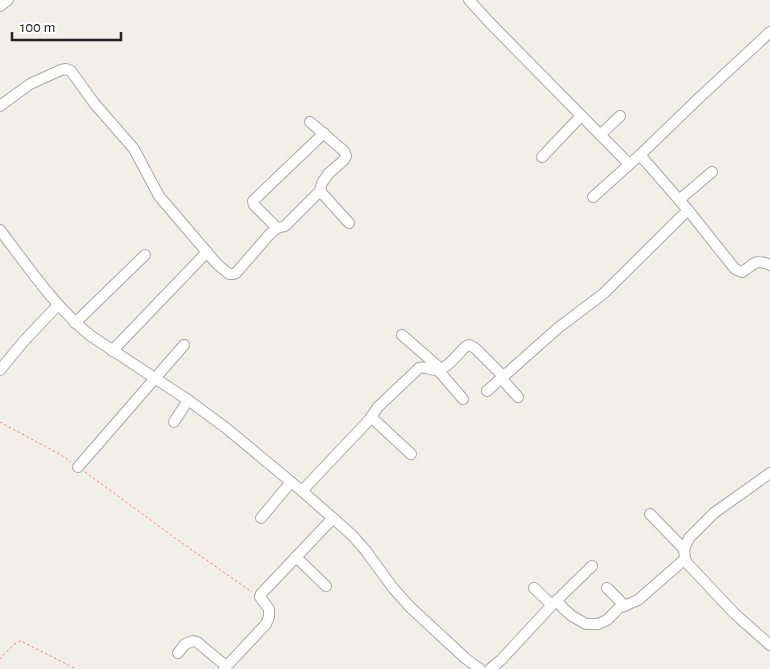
<svg xmlns="http://www.w3.org/2000/svg" width="770" height="669" font-family="'Alegreya Sans',sans-serif">
<style>
.lines{fill:none;stroke-linecap:round;stroke-linejoin:round}
.minor-casing{stroke:#a9a9a9;stroke-width:12}
.path{stroke:#fa8072;stroke-width:1;stroke-dasharray:2.5 2.5;stroke-linecap:butt}
.minor{stroke:#fff;stroke-width:10}
</style>
<rect width="100%" height="100%" fill="#f2efe9"/>
<g class="lines">
<g class="minor-casing">
<g id="minor">
<polyline points="469,0 490,23 629,164"/>
<polyline points="0,6 8,0"/>
<polyline points="0,106 30,84 61,70 66,69 71,71 94,103 134,149 159,196 217,264 229,274 233,274 236,273 269,235 277,228 285,226 320,191 322,183 328,174 344,160 346,156 344,151 310,122"/>
<polyline points="600,135 620,116"/>
<path d="M 640,155 L 688,210 L 735,269 L 742,272 C 754,265 754,258 770,265"/>
<polyline points="542,157 581,116"/>
<polyline points="320,191 349,223"/>
<polyline points="593,197 640,155 699,98 770,32"/>
<polyline points="679,200 712,172"/>
<polyline points="277,228 254,205 253,201 324,133"/>
<path d="M 0,230 C 29,268 54,306 91,336 L 188,400 L 226,428 L 302,491 L 352,535 L 366,551 L 393,588 L 410,607 L 465,658 L 480,669"/>
<polyline points="75,323 145,255"/>
<polyline points="402,335 441,369"/>
<polyline points="112,351 207,252"/>
<polyline points="0,370 23,342 58,305"/>
<polyline points="438,370 463,399"/>
<polyline points="501,378 518,397"/>
<polyline points="487,391 558,328 603,294 688,210"/>
<polyline points="371,417 411,454"/>
<polyline points="174,422 188,400"/>
<polyline points="78,467 184,345"/>
<polyline points="770,473 714,513 689,538 684,549 685,559 687,563 735,614 770,645"/>
<path d="M 302,491 L 369,420 L 378,407 L 419,368 C 427,366 429,370 436,370 C 445,371 459,353 465,347 L 469,345 L 475,348 L 503,376"/>
<polyline points="650,514 684,549"/>
<polyline points="261,518 291,482"/>
<polyline points="296,557 326,586"/>
<polyline points="534,588 552,605"/>
<polyline points="607,588 625,606"/>
<polyline points="557,601 564,609 572,616 586,624 598,624 607,620 619,608 638,600 685,559"/>
<polyline points="178,653 185,644 193,641 197,642 226,666"/>
<polyline points="224,669 266,624 269,617 269,609 260,597 261,594 333,518"/>
<polyline points="490,669 501,660 552,605 592,566"/>
</g>
</g>
<g class="path">
<polyline points="0,422 61,455 71,462"/>
<polyline points="85,472 182,543 252,592"/>
<path d="M 0,659 C 6,653 13,643 21,641 L 76,669"/>
</g>
<use href="#minor" class="minor"/>
</g>
<path d="M12 32v8h109v-8" fill="none" stroke="#222222" stroke-width="2.5"/>
<text x="20" y="32" font-size="15" fill="#222222" stroke="#ffffff" stroke-width="4" paint-order="stroke">100 m</text>
</svg>
